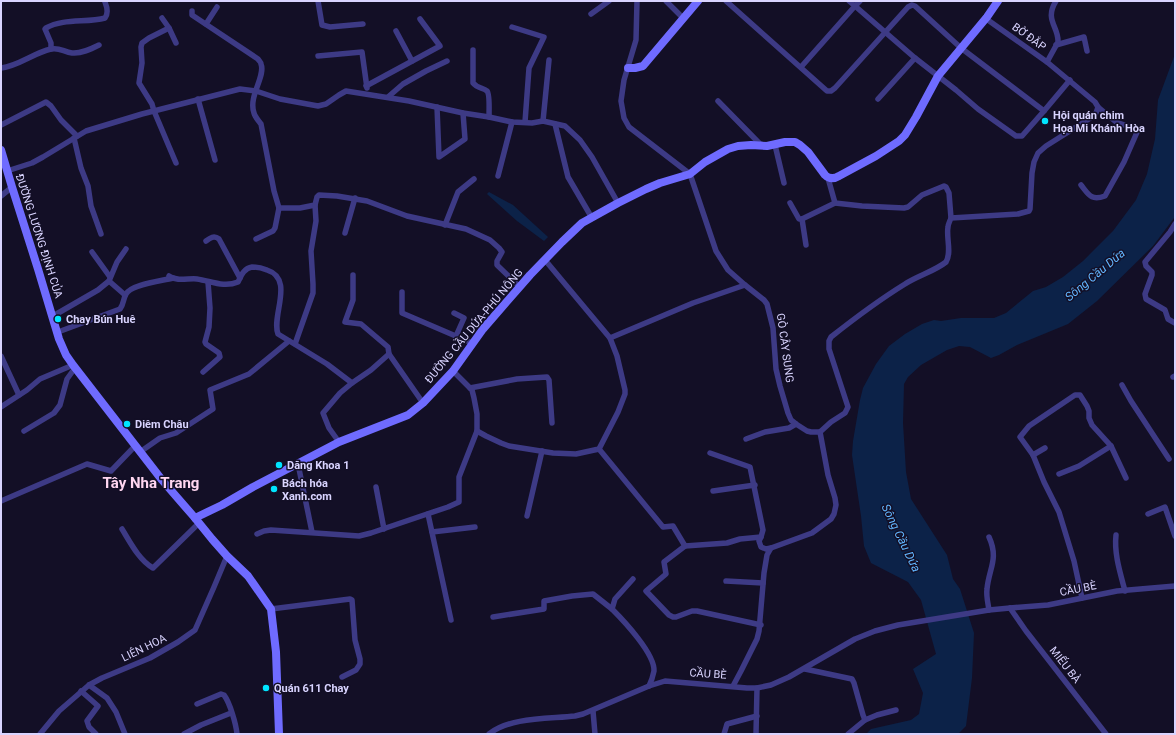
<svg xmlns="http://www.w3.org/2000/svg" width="1176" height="735" font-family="Roboto,sans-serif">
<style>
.water{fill:#0c2248}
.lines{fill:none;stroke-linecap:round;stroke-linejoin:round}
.street{stroke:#3d3a85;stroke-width:5.5}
.secondary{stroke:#6f6bff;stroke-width:8}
.poi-dot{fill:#00e5ff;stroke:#130f26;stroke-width:1.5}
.labels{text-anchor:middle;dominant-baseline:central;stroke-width:3;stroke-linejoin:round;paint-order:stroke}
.street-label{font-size:11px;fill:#d9d4ff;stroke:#130f26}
.poi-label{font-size:11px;font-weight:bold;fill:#d9d4ff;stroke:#130f26;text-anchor:start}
.water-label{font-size:12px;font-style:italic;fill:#62b6ff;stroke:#130f26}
.district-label{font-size:15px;font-weight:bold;fill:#ffd6f0;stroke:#130f26}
</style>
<rect width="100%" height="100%" fill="#130f26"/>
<g class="water">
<polygon points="1175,54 1174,218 1153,246 1097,301 1068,324 1017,345 999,355 991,358 970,347 959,346 947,350 921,365 908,377 904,384 903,423 906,472 911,499 947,555 953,579 960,589 974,633 972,678 966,726 958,734 866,734 871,729 911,720 919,714 923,693 913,669 936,654 921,600 908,582 871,563 864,546 861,516 852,455 853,441 860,400 863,388 876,364 889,346 905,334 922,324 934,320 941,321 961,318 994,318 1006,313 1033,291 1046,287 1063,277 1083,261 1113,231 1136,200 1147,174 1155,139 1158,100"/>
<polygon points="489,192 513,205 548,237 544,241 517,221 487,194"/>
</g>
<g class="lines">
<g class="street">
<polyline points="318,1 322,25 330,27 363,24"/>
<polyline points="637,1 636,40 624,80 621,101 624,118 629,127 690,174 716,251 728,270 745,285 764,300 767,304 773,328 776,369 780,386 788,413 791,420 796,424 807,431 811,432 820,432 828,475 835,498 836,505 834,514 831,519 812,533 771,548 767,555 764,573 759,631 757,639 741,671 733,686"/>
<polyline points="666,1 683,18"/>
<polyline points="726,1 827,91 831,91 835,88 908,7 912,5 915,6 961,48 1044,111 1070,80"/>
<polyline points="860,1 855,6 915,58 956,90 978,109 1016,136 1022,136 1044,111"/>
<path d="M 192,11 L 192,15 L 258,59 C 259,61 261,62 261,64 C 266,76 248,96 254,113 C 255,117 258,120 261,124 L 274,191 L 279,208 L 300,208 L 315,205 L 317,197 L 319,195 L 337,196 L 367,201 L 407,216 L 466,229 L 490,240 L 499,248 L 502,252 L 497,261 L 497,265 L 520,287"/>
<polyline points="591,14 609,1"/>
<polyline points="162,18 169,28 149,38 142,43 141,47 142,63 139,83 152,104 154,111 176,163"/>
<path d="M 985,18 L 1047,62 L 1058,42 C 1059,27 1044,20 1056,1"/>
<polyline points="206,24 217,7"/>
<polyline points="512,27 544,37 529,68 525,122"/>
<polyline points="169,28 176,43"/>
<polyline points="396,31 412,61"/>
<polyline points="1056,45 1084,37 1087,51"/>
<path d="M 51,49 L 51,43 L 45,29 L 46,28 C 64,18 86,23 105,18 C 109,13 107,7 105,2"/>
<path d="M 473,50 L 473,83 C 478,89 483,87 487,91 C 490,94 489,111 489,117"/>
<polyline points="318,56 362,52 367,88"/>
<polyline points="801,67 855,6 849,1"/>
<path d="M 1,68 C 19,66 33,53 51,49 C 59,47 64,52 72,53 C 81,54 91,49 99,45"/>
<polyline points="366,86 440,46 420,19"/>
<polyline points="388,97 403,84 426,71 447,61"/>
<polyline points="198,99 215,160"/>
<polyline points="878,99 915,58"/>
<polyline points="718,101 761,145"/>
<polyline points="437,107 439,157 465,139 463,113"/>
<polyline points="543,121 549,60"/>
<polyline points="555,124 568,177 592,218"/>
<polyline points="1,125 46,102 51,106 61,120 77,136"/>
<polyline points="74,138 81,168 88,186 91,206 101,234"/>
<polyline points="775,145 784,183"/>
<polyline points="7,171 32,163 43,157 86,131 142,114 240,89 256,91 280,99 318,106 326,104 339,95 346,91 409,101 463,113 489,117 512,122 532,123 543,121 565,126 580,140 592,157 618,203"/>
<polyline points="498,176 512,122"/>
<polyline points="828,178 835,203 862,206 904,208 908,207 922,195 944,186 946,187 949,193 951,218"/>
<path d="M 1081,185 C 1089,195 1091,201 1105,196 L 1124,162 L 1138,130 L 1116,122 L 1098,107"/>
<polyline points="1,196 12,187"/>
<polyline points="790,203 799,219 802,219 806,245"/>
<polyline points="802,219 835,203"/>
<polyline points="1175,224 1170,232 1145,262 1146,266 1152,272 1152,275 1145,294 1146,299 1165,310 1168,319 1175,323"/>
<polyline points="445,225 458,192 474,179"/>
<polyline points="345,233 355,198"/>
<polyline points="256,239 273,231 275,228 279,208"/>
<path d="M 206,241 C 210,238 214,235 219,239 L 240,278"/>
<polyline points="92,252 110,277"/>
<polyline points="353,275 353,300 345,322 361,324 388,347 389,354 423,403"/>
<path d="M 169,276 C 178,282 188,278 197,279 C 211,281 224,288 238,282 C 241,276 244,268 252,267 C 257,267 262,268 267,270 C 295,279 271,316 278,334 L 327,364 L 352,383 L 340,393 L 323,413 L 329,428 L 339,442"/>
<polyline points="109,281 125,295"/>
<polyline points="402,292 402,313 472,343"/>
<polyline points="454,313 464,318 456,336"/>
<polyline points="53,316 98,290 109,281 117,262 126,249"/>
<path d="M 58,332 L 120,309 C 124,304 123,299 126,294 C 131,284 162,281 173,278"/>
<polyline points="610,338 693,303 745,285"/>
<polyline points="295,344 313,293 313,284 311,251 316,221 315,205"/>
<polyline points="1,356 19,395"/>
<polyline points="203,372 220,357 219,353 206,344 205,342 209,327 210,308 208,282"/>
<polyline points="1173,377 1175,376"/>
<polyline points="352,383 371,370 389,354"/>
<polyline points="1122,385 1131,401 1169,459"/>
<polyline points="470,388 517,379 547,377 549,380 552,423"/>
<polyline points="1,407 27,390 40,379 73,365"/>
<polyline points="24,431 54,413 60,405 67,379 75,368"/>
<polyline points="477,431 486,436 501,443 509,446 553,453 576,454 599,449 618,412 625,394 625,390 617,356 610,338 545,260"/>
<path d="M 820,432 L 831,422 L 845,413 L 848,407 L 829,349 L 829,341 L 831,337 C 855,318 879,300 905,284 C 917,276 935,271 946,262 C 952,252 946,238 948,227 C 948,224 950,221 951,218 L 1018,214 L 1029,211 L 1030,209 L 1032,173 L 1034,162 L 1038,153 L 1046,146 L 1092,117 L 1096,113 L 1098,107 L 1095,102 L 1047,62"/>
<polyline points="746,439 765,432 789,428 796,424"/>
<polyline points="599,449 663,527 673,526 685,546 727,543 740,539 761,537 759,541 761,547 766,549 771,548"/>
<polyline points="140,452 160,438 176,433 213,409 210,390 249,374 289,341"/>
<polyline points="710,453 750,467 763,530 761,537"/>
<polyline points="1033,455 1045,448"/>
<polyline points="298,464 312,532"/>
<polyline points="1059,474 1079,466 1111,446"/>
<polyline points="376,487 384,529"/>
<polyline points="713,491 755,485"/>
<polyline points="1,501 87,464 111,471 135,446"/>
<polyline points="428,514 451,620"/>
<polyline points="1148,514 1165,507 1175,536"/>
<polyline points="527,516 542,451"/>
<path d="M 122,529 C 130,542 139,560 153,568 L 199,523"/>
<polyline points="432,532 475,527"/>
<polyline points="257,534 264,531 271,530 359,536 371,533 448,507 459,502 459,477 477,431 477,414 474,398 472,390 453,371"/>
<path d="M 1116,535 C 1114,554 1120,572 1125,591"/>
<polyline points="685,546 664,562 666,574 646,591 669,615 673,617 676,617 692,611 697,611 761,625"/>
<path d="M 633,579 L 615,599 L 612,609 C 624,621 655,654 654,671 C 653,676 651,682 649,686"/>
<polyline points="726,581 763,583"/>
<polyline points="1082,598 1074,561 1059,512 1044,482 1033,455 1020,437 1029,426 1075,395 1080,395 1087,406 1089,411 1089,418 1092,425 1111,446 1126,478"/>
<polyline points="1010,608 1026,631 1106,734"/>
<polyline points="271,609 350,599 352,600 355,640 360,659 360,664 356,670 342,677"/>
<path d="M 989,610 C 988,603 986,596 987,589 C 989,568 999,559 989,537"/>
<polyline points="493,617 544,609 544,601 572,596 593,594 612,609"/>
<polyline points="805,669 852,679 854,683 863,715 865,720 877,715 896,710"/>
<polyline points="89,685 107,698 116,712 125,734"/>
<polyline points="81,691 98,706 87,721 89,727 96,734"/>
<path d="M 197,704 L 221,694 L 224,695 C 230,703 236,724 237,734"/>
<polyline points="593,711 595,734"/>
<polyline points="40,734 59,711 89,685 102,678 150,658 178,642 195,630 214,587 227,556"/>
<polyline points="184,734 201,725 231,713"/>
<path d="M 489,734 C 510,717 549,719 575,716 L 583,714 L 649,686 L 665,681 L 747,688 L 757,688 L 771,685 L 789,677 L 855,639 L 875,631 L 898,625 L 989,610 L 1010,608 L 1048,605 L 1117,591 L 1175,586"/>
<polyline points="724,734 727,724 757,716"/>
<polyline points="756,734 757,688"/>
<polyline points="848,734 865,720"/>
</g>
<g class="secondary">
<polyline points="628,68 635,68 643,66 698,1"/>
<polyline points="1,150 12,187 38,269 59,339 66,355 73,365 162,480 195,518 212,539 227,556 248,576 271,609 276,652 279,734"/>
<path d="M 195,518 L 222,505 L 253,487 L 339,442 L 408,415 L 423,403 L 453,371 L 483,329 L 530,275 L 562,242 L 582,223 L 618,203 L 646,189 L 660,183 L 690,174 L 705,162 L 728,149 L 738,146 L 751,145 L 767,146 L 785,142 L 795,142 L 800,145 L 808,152 L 825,175 C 829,179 834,179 839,176 L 876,156 L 899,141 L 905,135 L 916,117 L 938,76 L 987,17 L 998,1"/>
</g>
</g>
<g class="poi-dot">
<circle cx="1045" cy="121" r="4"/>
<circle cx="58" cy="319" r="4"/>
<circle cx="127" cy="424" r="4"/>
<circle cx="279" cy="465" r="4"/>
<circle cx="274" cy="489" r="4"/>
<circle cx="266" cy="688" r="4"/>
</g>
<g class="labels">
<g class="street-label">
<text transform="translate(1029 37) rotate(36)">BỜ ĐẮP</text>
<text transform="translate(39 236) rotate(72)">ĐƯỜNG LƯƠNG ĐỊNH CỦA</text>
<text transform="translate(474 326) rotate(-50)">ĐƯỜNG CẦU DỨA-PHÚ NÔNG</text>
<text transform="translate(785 348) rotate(82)">GÒ CÂY SUNG</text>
<text transform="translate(1078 589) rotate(-11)">CẦU BÈ</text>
<text transform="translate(144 648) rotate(-26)">LIÊN HOA</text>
<text transform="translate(1065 665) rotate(52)">MIẾU BÀ</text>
<text transform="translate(708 674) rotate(4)">CẦU BÈ</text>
</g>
<g class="poi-label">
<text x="1053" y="115">Hội quán chim<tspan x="1053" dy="13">Họa Mi Khánh Hòa</tspan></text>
<text x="66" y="319">Chay Bún Huê</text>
<text x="135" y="424">Diêm Châu</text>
<text x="287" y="465">Dăng Khoa 1</text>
<text x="282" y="483">Bách hóa<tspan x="282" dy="13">Xanh.com</tspan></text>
<text x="274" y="688">Quán 611 Chay</text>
</g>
<g class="water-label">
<text transform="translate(1095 275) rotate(-40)">Sông Cầu Dứa</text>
<text transform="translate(901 538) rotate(64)">Sông Cầu Dứa</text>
</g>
<g class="district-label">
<text x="151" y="483">Tây Nha Trang</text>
</g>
</g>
<rect width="1176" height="735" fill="none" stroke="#d9d4ff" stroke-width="4"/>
</svg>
